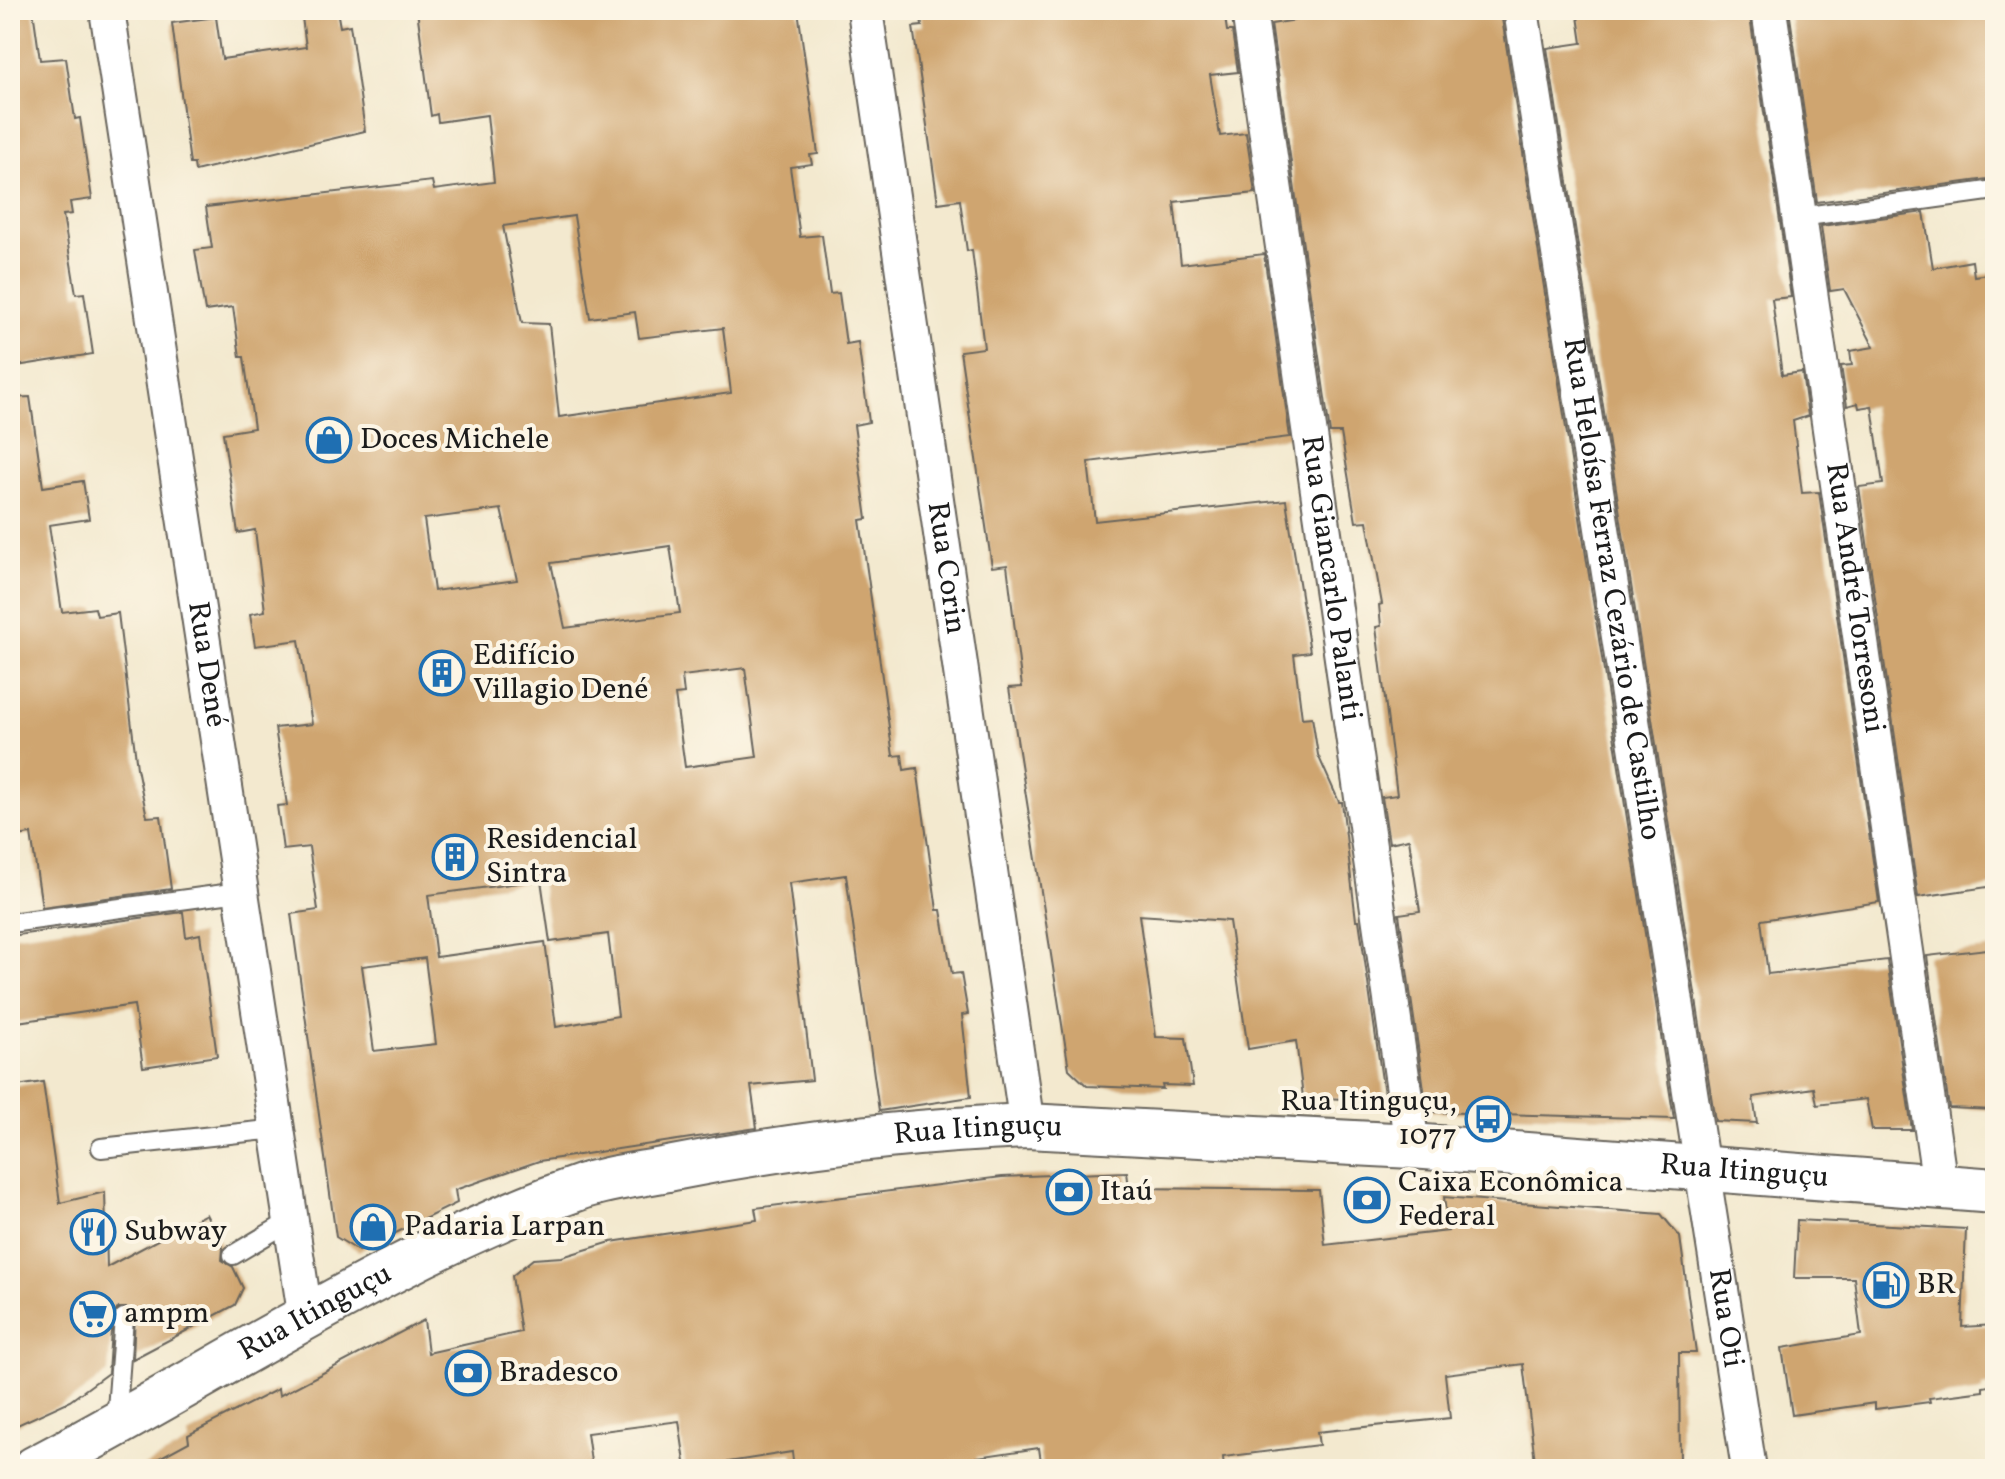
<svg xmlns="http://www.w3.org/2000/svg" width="2005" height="1479" font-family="Vollkorn,serif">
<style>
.building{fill:#cfa56f;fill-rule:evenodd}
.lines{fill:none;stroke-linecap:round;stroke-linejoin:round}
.lane-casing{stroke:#67645b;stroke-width:22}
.street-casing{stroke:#67645b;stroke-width:38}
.secondary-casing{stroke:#67645b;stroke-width:48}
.lane{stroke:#fff;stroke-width:18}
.street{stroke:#fff;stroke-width:34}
.secondary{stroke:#fff;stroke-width:44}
.labels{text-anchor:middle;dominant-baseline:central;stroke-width:8;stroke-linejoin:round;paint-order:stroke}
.poi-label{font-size:30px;fill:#1c1c1c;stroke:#fcf5e5;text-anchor:start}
.street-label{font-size:30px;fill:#1c1c1c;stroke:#fcf5e5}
</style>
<rect width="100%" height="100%" fill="#fcf5e5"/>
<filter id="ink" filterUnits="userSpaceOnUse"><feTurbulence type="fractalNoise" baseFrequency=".0125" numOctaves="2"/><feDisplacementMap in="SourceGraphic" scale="16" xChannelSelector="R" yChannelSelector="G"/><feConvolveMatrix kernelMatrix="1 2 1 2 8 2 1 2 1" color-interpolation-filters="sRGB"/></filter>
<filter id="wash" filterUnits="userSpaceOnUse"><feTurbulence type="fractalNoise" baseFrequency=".006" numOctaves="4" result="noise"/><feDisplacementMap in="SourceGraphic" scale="32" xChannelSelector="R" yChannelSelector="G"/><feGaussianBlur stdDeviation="1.8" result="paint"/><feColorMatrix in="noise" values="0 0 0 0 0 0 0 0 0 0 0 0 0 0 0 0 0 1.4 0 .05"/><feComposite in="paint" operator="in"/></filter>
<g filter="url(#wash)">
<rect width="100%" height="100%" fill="#f3e9cf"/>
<g id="blocks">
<g class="building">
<polygon points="10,10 33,10 40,60 66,58 75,119 80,118 92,199 70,202 72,214 63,215 76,294 84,293 93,354 10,367"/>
<polygon points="301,10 337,10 340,27 350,25 365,131 195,171 194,164 190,164 172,23 216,17 222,59 306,47"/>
<path d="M 417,10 L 798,10 L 818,154 L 810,155 L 812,164 L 790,167 L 800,237 L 822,235 L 830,294 L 839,293 L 846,344 L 858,342 L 869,422 L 854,425 L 867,519 L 860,520 L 893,756 L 902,755 L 904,770 L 917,768 L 937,910 L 941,910 L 952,974 L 961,973 L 964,991 L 968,1014 L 962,1015 L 971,1097 L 879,1111 L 846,875 L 789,883 L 812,1080 L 751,1086 L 757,1128 L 539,1161 L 455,1190 L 457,1203 L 359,1251 L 336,1237 L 291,914 L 318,910 L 309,847 L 283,850 L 277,806 L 287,805 L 275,728 L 312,724 L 299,640 L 255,646 L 250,614 L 265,611 L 255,530 L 238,533 L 223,433 L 254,428 L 244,357 L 240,357 L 233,307 L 205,311 L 195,250 L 212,248 L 206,207 L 432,181 L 434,190 L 494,182 L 487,115 L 438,122 L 437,114 L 431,116 ZM 574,216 L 590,318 L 635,312 L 639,338 L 723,328 L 731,393 L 559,417 L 549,324 L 522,323 L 503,226 ZM 501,509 L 517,580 L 434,591 L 424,519 ZM 670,546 L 680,613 L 565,628 L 551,563 ZM 745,668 L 757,757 L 685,767 L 675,695 L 684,694 L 682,676 ZM 541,880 L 550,942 L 608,934 L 618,1016 L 556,1027 L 545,942 L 436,957 L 428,895 ZM 425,958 L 436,1044 L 374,1051 L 362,966 Z"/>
<polygon points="920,10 1224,10 1227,31 1232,31 1238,72 1210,75 1220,136 1246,133 1255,193 1174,202 1181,264 1264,254 1290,437 1088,462 1095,521 1286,500 1310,652 1294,654 1302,718 1312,717 1318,755 1339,802 1342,802 1356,920 1359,920 1385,1101 1303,1097 1296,1041 1248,1049 1229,921 1139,915 1156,1037 1186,1038 1193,1086 1162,1085 1163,1089 1087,1086 1069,1069 1009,688 1022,687 1007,565 992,567 960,351 984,348 972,250 967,251 960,200 938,203 913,27 922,26"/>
<polygon points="1296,10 1481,10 1482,15 1501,12 1674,1119 1432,1112 1430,1103 1426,1103 1399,914 1420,911 1409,839 1389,843 1382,797 1397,795 1376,627 1381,626 1379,605 1382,604 1367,521 1356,522 1341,433 1330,433 1271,24 1297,20"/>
<polygon points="1621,10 1749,10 1791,297 1772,299 1782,375 1802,372 1808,416 1793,421 1802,493 1819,492 1879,902 1761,920 1768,974 1887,960 1912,1130 1872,1130 1866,1099 1817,1105 1814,1088 1753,1097 1757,1123 1715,1121 1547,48 1582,43 1578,16"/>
<polygon points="1789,10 1995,10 1995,178 1817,202"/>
<polygon points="1924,212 1933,268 1972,261 1974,276 1995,273 1995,886 1918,897 1859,487 1883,484 1872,406 1859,408 1858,403 1847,406 1841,366 1852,365 1850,351 1874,347 1844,289 1830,291 1821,226"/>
<polygon points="30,397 43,487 83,481 89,519 49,525 62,612 95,608 97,616 118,613 137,768 147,817 161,816 171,889 42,907 31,834 10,837 10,398"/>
<polygon points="183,912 186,937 200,934 217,1056 143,1067 134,1005 10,1023 10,936"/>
<polygon points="1995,948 1995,993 1988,994 1995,1050 1995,1110 1949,1108 1927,956"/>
<polygon points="43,1082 60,1203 105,1192 107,1267 206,1214 223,1248 222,1260 233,1267 243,1288 235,1305 133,1359 135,1314 130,1308 118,1308 112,1317 108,1373 70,1401 13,1427 10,1087"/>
<polygon points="1127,1172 1129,1188 1319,1190 1325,1245 1448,1231 1444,1197 1661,1214 1680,1237 1696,1353 1679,1353 1680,1469 1536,1469 1523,1364 1445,1374 1450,1418 1317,1432 1319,1445 1223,1457 1224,1469 1042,1469 1039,1448 977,1457 978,1469 794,1469 792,1452 728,1462 729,1469 686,1469 679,1421 587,1433 592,1469 139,1469 189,1442 188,1435 278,1389 279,1396 424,1320 428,1353 521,1332 512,1276 533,1259 562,1257 611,1242 757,1220 755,1208 1002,1177"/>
<polygon points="1797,1220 1966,1229 1962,1327 1995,1325 1995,1385 1983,1387 1983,1391 1929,1398 1930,1402 1875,1409 1875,1403 1792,1415 1782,1348 1861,1335 1854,1278 1794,1278"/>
</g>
</g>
</g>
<g filter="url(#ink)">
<use href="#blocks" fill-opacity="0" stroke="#67645b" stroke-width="2"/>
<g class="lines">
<g class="lane-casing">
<g id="lane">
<polyline points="1800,217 1995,190"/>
<polyline points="10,923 239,892"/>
<polyline points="101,1148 276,1129"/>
<polyline points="233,1255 290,1221"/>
<polyline points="116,1422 124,1318"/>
</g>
</g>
<g class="street-casing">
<g id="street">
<path id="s1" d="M 107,10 L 306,1320"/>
<path id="s2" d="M 865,10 L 1027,1126"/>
<path id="s3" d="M 1249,10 L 1412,1146"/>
<path id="s4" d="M 1521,10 L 1749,1469"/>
<path id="s5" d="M 1769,10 L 1940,1185"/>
</g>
</g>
<g class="secondary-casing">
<g id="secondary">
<path id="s6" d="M 34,1469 C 213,1376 395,1252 584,1186 C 612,1177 644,1174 673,1168 C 789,1145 909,1131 1027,1126 L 1412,1146 L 1995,1191"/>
</g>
</g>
<use href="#lane" class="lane"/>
<use href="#street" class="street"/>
<use href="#secondary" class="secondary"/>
</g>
</g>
<defs>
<g id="shop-ring" transform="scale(2.3)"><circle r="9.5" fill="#fcf5e5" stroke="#1f6fb2" stroke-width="1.5"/><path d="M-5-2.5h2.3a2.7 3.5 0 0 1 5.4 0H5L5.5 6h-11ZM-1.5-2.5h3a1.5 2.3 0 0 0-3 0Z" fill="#1f6fb2"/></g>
<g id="building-ring" transform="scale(2.3)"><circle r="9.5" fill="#fcf5e5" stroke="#1f6fb2" stroke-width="1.5"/><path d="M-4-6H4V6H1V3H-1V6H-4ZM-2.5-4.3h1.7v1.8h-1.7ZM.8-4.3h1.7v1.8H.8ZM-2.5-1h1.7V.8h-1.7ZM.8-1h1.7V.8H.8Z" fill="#1f6fb2"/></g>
<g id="bus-ring" transform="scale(2.3)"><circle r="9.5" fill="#fcf5e5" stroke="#1f6fb2" stroke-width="1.5"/><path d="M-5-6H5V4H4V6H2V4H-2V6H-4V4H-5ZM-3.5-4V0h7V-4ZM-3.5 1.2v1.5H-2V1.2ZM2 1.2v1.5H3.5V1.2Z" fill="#1f6fb2"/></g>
<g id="bank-ring" transform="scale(2.3)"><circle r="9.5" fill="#fcf5e5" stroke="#1f6fb2" stroke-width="1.5"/><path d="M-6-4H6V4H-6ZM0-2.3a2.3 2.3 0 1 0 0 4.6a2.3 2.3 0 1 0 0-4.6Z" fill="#1f6fb2"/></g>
<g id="restaurant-ring" transform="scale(2.3)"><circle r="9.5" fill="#fcf5e5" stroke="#1f6fb2" stroke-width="1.5"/><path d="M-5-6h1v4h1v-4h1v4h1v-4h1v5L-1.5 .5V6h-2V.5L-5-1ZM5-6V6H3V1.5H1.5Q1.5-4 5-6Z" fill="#1f6fb2"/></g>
<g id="fuel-ring" transform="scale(2.3)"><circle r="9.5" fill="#fcf5e5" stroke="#1f6fb2" stroke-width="1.5"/><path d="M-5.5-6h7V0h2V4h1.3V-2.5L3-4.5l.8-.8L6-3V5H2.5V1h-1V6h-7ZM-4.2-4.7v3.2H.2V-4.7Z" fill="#1f6fb2"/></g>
<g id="supermarket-ring" transform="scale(2.3)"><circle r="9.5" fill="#fcf5e5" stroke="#1f6fb2" stroke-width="1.5"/><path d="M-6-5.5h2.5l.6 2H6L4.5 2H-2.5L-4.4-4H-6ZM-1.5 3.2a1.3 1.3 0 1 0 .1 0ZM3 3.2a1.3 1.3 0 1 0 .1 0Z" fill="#1f6fb2"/></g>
</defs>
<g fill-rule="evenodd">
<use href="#shop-ring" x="329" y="440"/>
<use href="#building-ring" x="442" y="673"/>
<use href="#building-ring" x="455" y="857"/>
<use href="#bus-ring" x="1488" y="1119"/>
<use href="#bank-ring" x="1069" y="1192"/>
<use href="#bank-ring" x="1367" y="1200"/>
<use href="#shop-ring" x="373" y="1227"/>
<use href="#restaurant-ring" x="93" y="1232"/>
<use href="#fuel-ring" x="1886" y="1285"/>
<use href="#supermarket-ring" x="93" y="1314"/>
<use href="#bank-ring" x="468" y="1373"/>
</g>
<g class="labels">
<g class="poi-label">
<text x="360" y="440">Doces Michele</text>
<text x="473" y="656">Edifício<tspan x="473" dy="34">Villagio Dené</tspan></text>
<text x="486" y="840">Residencial<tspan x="486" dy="34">Sintra</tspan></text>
<text x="1457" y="1102" text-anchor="end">Rua Itinguçu,<tspan x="1457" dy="34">1077</tspan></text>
<text x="1398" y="1183">Caixa Econômica<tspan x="1398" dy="34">Federal</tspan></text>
<text x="1100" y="1192">Itaú</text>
<text x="404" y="1227">Padaria Larpan</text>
<text x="124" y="1232">Subway</text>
<text x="1917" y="1285">BR</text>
<text x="124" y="1314">ampm</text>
<text x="499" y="1373">Bradesco</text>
</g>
<g class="street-label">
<text stroke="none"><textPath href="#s2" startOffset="564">Rua Corin</textPath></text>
<text stroke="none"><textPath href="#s3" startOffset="574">Rua Giancarlo Palanti</textPath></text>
<text stroke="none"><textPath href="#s4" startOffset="586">Rua Heloísa Ferraz Cezário de Castilho</textPath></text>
<text stroke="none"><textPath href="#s5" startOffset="594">Rua André Torresoni</textPath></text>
<text stroke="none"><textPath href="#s1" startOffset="662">Rua Dené</textPath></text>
<text stroke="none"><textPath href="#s6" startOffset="1018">Rua Itinguçu</textPath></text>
<text stroke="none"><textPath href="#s6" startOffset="1786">Rua Itinguçu</textPath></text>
<text stroke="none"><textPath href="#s6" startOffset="322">Rua Itinguçu</textPath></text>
<text stroke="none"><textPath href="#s4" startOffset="1324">Rua Oti</textPath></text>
</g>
</g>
<rect width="2005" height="1479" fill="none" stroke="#fcf5e5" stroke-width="40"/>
</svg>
